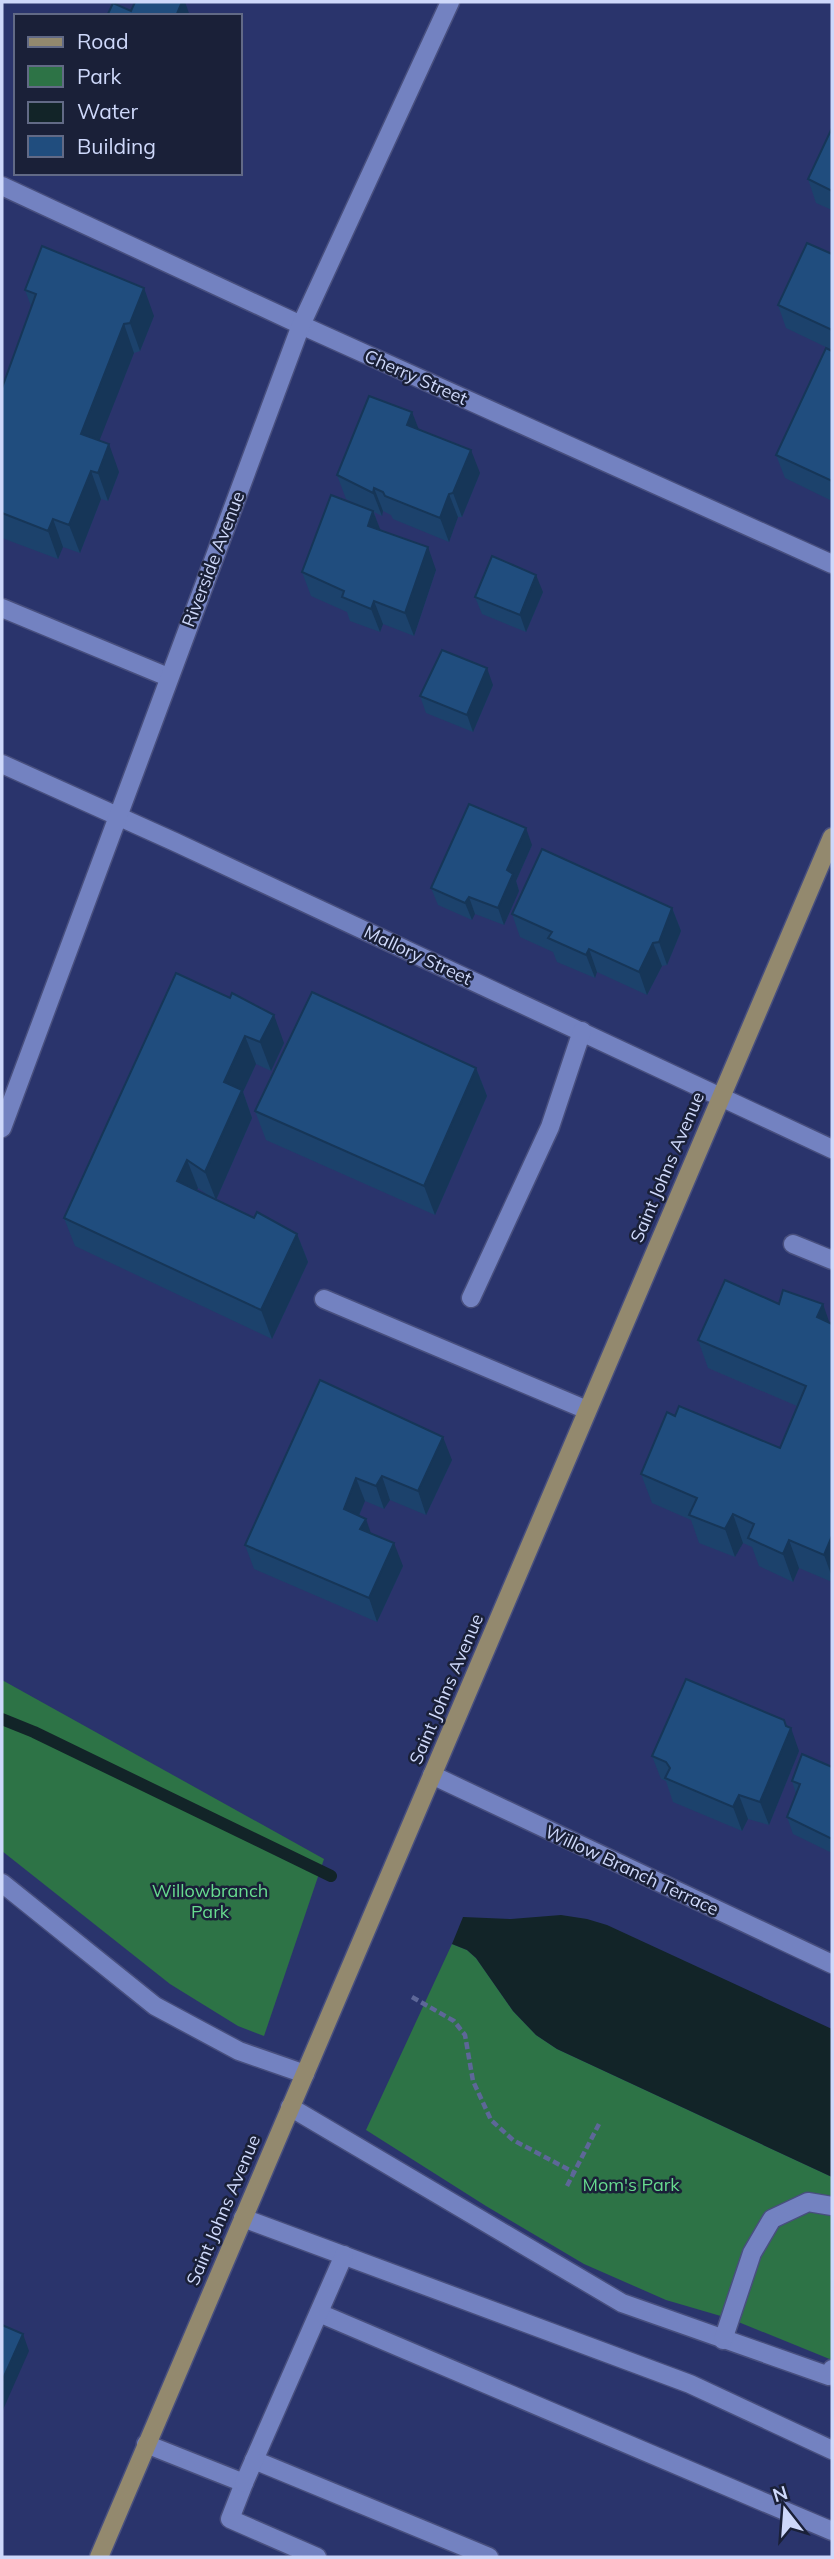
<svg xmlns="http://www.w3.org/2000/svg" width="834" height="2559" font-family="Mulish,sans-serif">
<style>
.green{fill:#2d7346}
.water{fill:#122428}
.lines{fill:none;stroke-linecap:round;stroke-linejoin:round}
.stream{stroke:#122428;stroke-width:12}
.minor-casing{stroke:#484f7e;stroke-width:21}
.major-casing{stroke:#484f7e;stroke-width:21}
.path{stroke:#5d6798;stroke-width:4.5;stroke-dasharray:7 3.5;stroke-linecap:butt}
.minor{stroke:#7382c1;stroke-width:18}
.major{stroke:#93896e;stroke-width:18}
.wall{fill:#1c426c;fill-rule:evenodd}
.shaded-wall{fill:#163658}
.building{fill:#204d7e;stroke:#163658;stroke-width:2}
.labels{text-anchor:middle;dominant-baseline:central;stroke-width:5;stroke-linejoin:round;paint-order:stroke}
.street-label{font-size:18px;fill:#ced8fa;stroke:#1a2038}
.park-label{font-size:18px;fill:#67db8f;stroke:#1a2038}
</style>
<rect width="100%" height="100%" fill="#2a346c"/>
<g class="green">
<polygon points="2,1680 324,1859 264,2036 238,2026 170,1984 2,1851"/>
<polygon points="452,1944 467,1950 476,1958 513,2011 536,2035 557,2049 832,2177 832,2360 731,2319 666,2300 584,2264 486,2206 366,2130"/>
</g>
<polygon class="water" points="561,1915 587,1919 607,1925 832,2029 832,2177 557,2049 536,2035 513,2011 476,1958 467,1950 452,1944 463,1917 511,1919"/>
<g class="lines">
<polyline class="stream" points="2,1719 34,1732 331,1876"/>
<g class="minor-casing">
<g id="minor">
<polyline points="2,186 301,325 832,564"/>
<polyline points="2,608 168,677"/>
<polyline points="2,764 175,842 832,1149"/>
<polyline points="2,1128 301,325 450,2"/>
<polyline points="793,1244 832,1260"/>
<polyline points="471,1298 550,1127 582,1031"/>
<polyline points="324,1299 587,1410"/>
<polyline points="432,1775 832,1964"/>
<polyline points="2,1883 155,2006 239,2051 305,2074"/>
<polyline points="290,2107 622,2303 829,2376 832,2369"/>
<polyline points="243,2218 690,2384 832,2450"/>
<polyline points="319,2313 832,2531"/>
<polyline points="723,2340 752,2253 772,2219 808,2202 832,2206"/>
<polyline points="146,2444 244,2483 230,2519 317,2557"/>
<polyline points="254,2460 489,2557"/>
<polyline points="244,2483 344,2255"/>
</g>
</g>
<g class="major-casing">
<polyline id="major" points="99,2557 832,837"/>
</g>
<g class="path">
<polyline points="412,1997 454,2021 465,2035 473,2081 491,2120 513,2140 575,2173"/>
<polyline points="567,2186 599,2124"/>
</g>
<use href="#minor" class="minor"/>
<use href="#major" class="major"/>
</g>
<g class="wall">
<polygon points="832,128 832,210 816,203 808,179"/>
<polygon points="832,254 832,350 786,328 778,305"/>
<polygon points="25,290 154,316 140,351 134,353 99,440 119,472 108,501 101,499 80,553 63,547 58,559 2,538 2,388 31,306"/>
<polygon points="832,351 832,501 785,478 776,455"/>
<polygon points="419,430 480,473 462,517 458,517 449,542 393,519 391,515 383,511 382,516 374,512 380,531 436,570 414,636 383,624 380,632 350,621 347,612 311,596 302,572 360,506 346,499 337,475"/>
<polygon points="543,592 526,632 482,614 475,597"/>
<polygon points="493,685 473,732 426,713 420,696"/>
<polygon points="532,845 516,881 519,891 504,925 475,914 472,920 438,905 431,888"/>
<polygon points="672,908 681,931 667,965 662,966 647,995 597,972 595,978 557,962 553,952 520,937 512,914"/>
<path d="M 176,973 L 284,1043 L 271,1071 L 256,1064 L 243,1092 L 252,1118 L 216,1200 L 254,1218 L 297,1234 L 308,1262 L 272,1339 L 75,1246 L 64,1218 ZM 198,1188 L 212,1198 L 196,1191 Z"/>
<polygon points="476,1068 487,1096 435,1215 266,1140 255,1111"/>
<polygon points="779,1304 832,1324 832,1582 799,1568 793,1582 759,1566 752,1547 743,1543 735,1557 699,1543 691,1520 652,1503 641,1474 675,1416 780,1448 797,1406 708,1368 698,1340"/>
<polygon points="320,1380 452,1460 426,1515 390,1500 384,1509 365,1501 359,1516 371,1534 403,1566 377,1622 254,1569 245,1545"/>
<polygon points="786,1726 799,1751 769,1825 748,1819 742,1831 673,1802 666,1781 661,1779 652,1756"/>
<polygon points="832,1767 832,1853 793,1834 787,1817 796,1794 792,1781"/>
</g>
<g class="shaded-wall">
<polygon points="182,2 185,2 190,16 176,16"/>
<polygon points="144,288 154,316 140,351 130,323"/>
<polygon points="124,324 134,353 91,462 81,434"/>
<polygon points="412,412 421,435 407,425"/>
<polygon points="109,444 119,472 108,501 98,473"/>
<polygon points="471,450 480,473 462,517 453,493"/>
<polygon points="91,471 101,499 80,553 69,525"/>
<polygon points="374,488 383,511 382,516 373,493"/>
<polygon points="449,494 458,517 449,542 440,518"/>
<polygon points="373,511 382,534 368,526"/>
<polygon points="53,519 63,547 58,559 48,531"/>
<polygon points="428,547 436,570 414,636 405,613"/>
<polygon points="536,575 543,592 526,632 520,615"/>
<polygon points="374,601 383,624 380,632 371,609"/>
<polygon points="487,668 493,685 473,732 467,715"/>
<polygon points="526,828 532,845 516,881 519,891 504,925 498,908 507,870"/>
<polygon points="469,897 475,914 472,920 465,903"/>
<polygon points="672,908 681,931 667,965 659,942"/>
<polygon points="653,943 662,966 647,995 639,972"/>
<polygon points="589,949 597,972 595,978 586,955"/>
<polygon points="274,1015 284,1043 271,1071 260,1042"/>
<polygon points="245,1036 256,1064 243,1092 252,1118 216,1200 205,1172 224,1082"/>
<polygon points="476,1068 487,1096 435,1215 424,1186"/>
<polygon points="187,1160 198,1188 187,1210 177,1181"/>
<polygon points="297,1234 308,1262 272,1339 261,1310"/>
<polygon points="823,1304 832,1330 817,1317"/>
<polygon points="443,1437 452,1460 426,1515 418,1491"/>
<polygon points="382,1476 390,1500 384,1509 376,1486"/>
<polygon points="356,1478 365,1501 352,1532 344,1509"/>
<polygon points="733,1514 743,1543 735,1557 725,1529"/>
<polygon points="366,1519 374,1542 360,1529"/>
<polygon points="832,1536 832,1577 824,1555"/>
<polygon points="789,1540 799,1568 793,1582 783,1554"/>
<polygon points="394,1543 403,1566 377,1622 369,1598"/>
<polygon points="791,1728 799,1751 769,1825 760,1802"/>
<polygon points="739,1795 748,1819 742,1831 733,1807"/>
<polygon points="23,2334 29,2351 2,2412 2,2381"/>
</g>
<g class="building">
<polygon points="135,2 182,2 176,16 107,16 113,3 131,11"/>
<polygon points="832,128 832,191 808,179"/>
<polygon points="807,243 832,254 832,330 778,305"/>
<polygon points="42,246 144,288 130,323 124,324 81,434 109,444 98,473 91,471 69,525 53,519 48,531 2,513 2,388 36,294 25,290"/>
<polygon points="826,348 832,351 832,481 776,455"/>
<polygon points="369,396 412,412 407,425 471,450 453,493 449,494 440,518 385,496 383,492 374,488 373,493 337,475"/>
<polygon points="331,495 373,511 368,526 428,547 405,613 374,601 371,609 342,597 344,591 302,572"/>
<polygon points="492,556 536,575 520,615 475,597"/>
<polygon points="442,650 487,668 467,715 420,696"/>
<polygon points="469,804 526,828 507,870 513,874 498,908 469,897 465,903 431,888"/>
<polygon points="542,849 672,908 659,942 653,943 639,972 589,949 586,955 548,938 552,932 512,914"/>
<polygon points="176,973 230,998 232,993 274,1015 260,1042 245,1036 224,1082 242,1090 205,1172 187,1160 177,1181 254,1218 257,1212 297,1234 261,1310 64,1218"/>
<polygon points="312,992 476,1068 424,1186 255,1111"/>
<polygon points="725,1280 779,1304 783,1290 823,1304 817,1317 832,1324 832,1536 824,1555 789,1540 783,1554 748,1538 754,1524 733,1514 725,1529 689,1515 697,1498 641,1474 667,1412 675,1416 679,1406 780,1448 806,1386 698,1340"/>
<polygon points="320,1380 443,1437 418,1491 382,1476 376,1486 356,1478 344,1509 366,1519 360,1529 394,1543 369,1598 245,1545"/>
<polygon points="686,1679 784,1720 786,1726 791,1728 760,1802 739,1795 733,1807 665,1778 670,1768 666,1762 652,1756"/>
<polygon points="802,1754 832,1767 832,1839 787,1817 800,1784 792,1781"/>
<polygon points="2,2325 23,2334 2,2381"/>
</g>
<g class="labels">
<g class="street-label">
<text transform="translate(416 377) rotate(24)">Cherry Street</text>
<text transform="translate(213 559) rotate(-69)">Riverside Avenue</text>
<text transform="translate(418 955) rotate(25)">Mallory Street</text>
<text transform="translate(667 1167) rotate(-67)">Saint Johns Avenue</text>
<text transform="translate(446 1689) rotate(-67)">Saint Johns Avenue</text>
<text transform="translate(632 1870) rotate(25)">Willow Branch Terrace</text>
<text transform="translate(223 2210) rotate(-67)">Saint Johns Avenue</text>
</g>
<g class="park-label">
<text x="210" y="1890">Willowbranch<tspan x="210" dy="21">Park</tspan></text>
<text x="631" y="2184">Mom's Park</text>
</g>
</g>
<rect width="834" height="2559" fill="none" stroke="#ced8fa" stroke-width="7"/>
<rect x="14" y="14" width="228" height="161" fill="#1a2038" stroke="#626a86" stroke-width="2"/>
<rect x="28" y="37" width="35" height="10" fill="#93896e" stroke="#626a86" stroke-width="2"/>
<text x="77" y="49" font-size="21" fill="#ced8fa">Road</text>
<rect x="28" y="66" width="35" height="21" fill="#2d7346" stroke="#626a86" stroke-width="2"/>
<text x="77" y="84" font-size="21" fill="#ced8fa">Park</text>
<rect x="28" y="102" width="35" height="21" fill="#122428" stroke="#626a86" stroke-width="2"/>
<text x="77" y="119" font-size="21" fill="#ced8fa">Water</text>
<rect x="28" y="136" width="35" height="21" fill="#204d7e" stroke="#626a86" stroke-width="2"/>
<text x="77" y="154" font-size="21" fill="#ced8fa">Building</text>
<g transform="translate(785 2510) rotate(343)" stroke="#1a2038" stroke-width="5" paint-order="stroke">
<path d="M0-5L12 26L0 18L-12 26Z" fill="#ced8fa"/>
<text y="-10" font-size="19" font-weight="bold" text-anchor="middle" fill="#ced8fa">N</text>
</g>
</svg>
